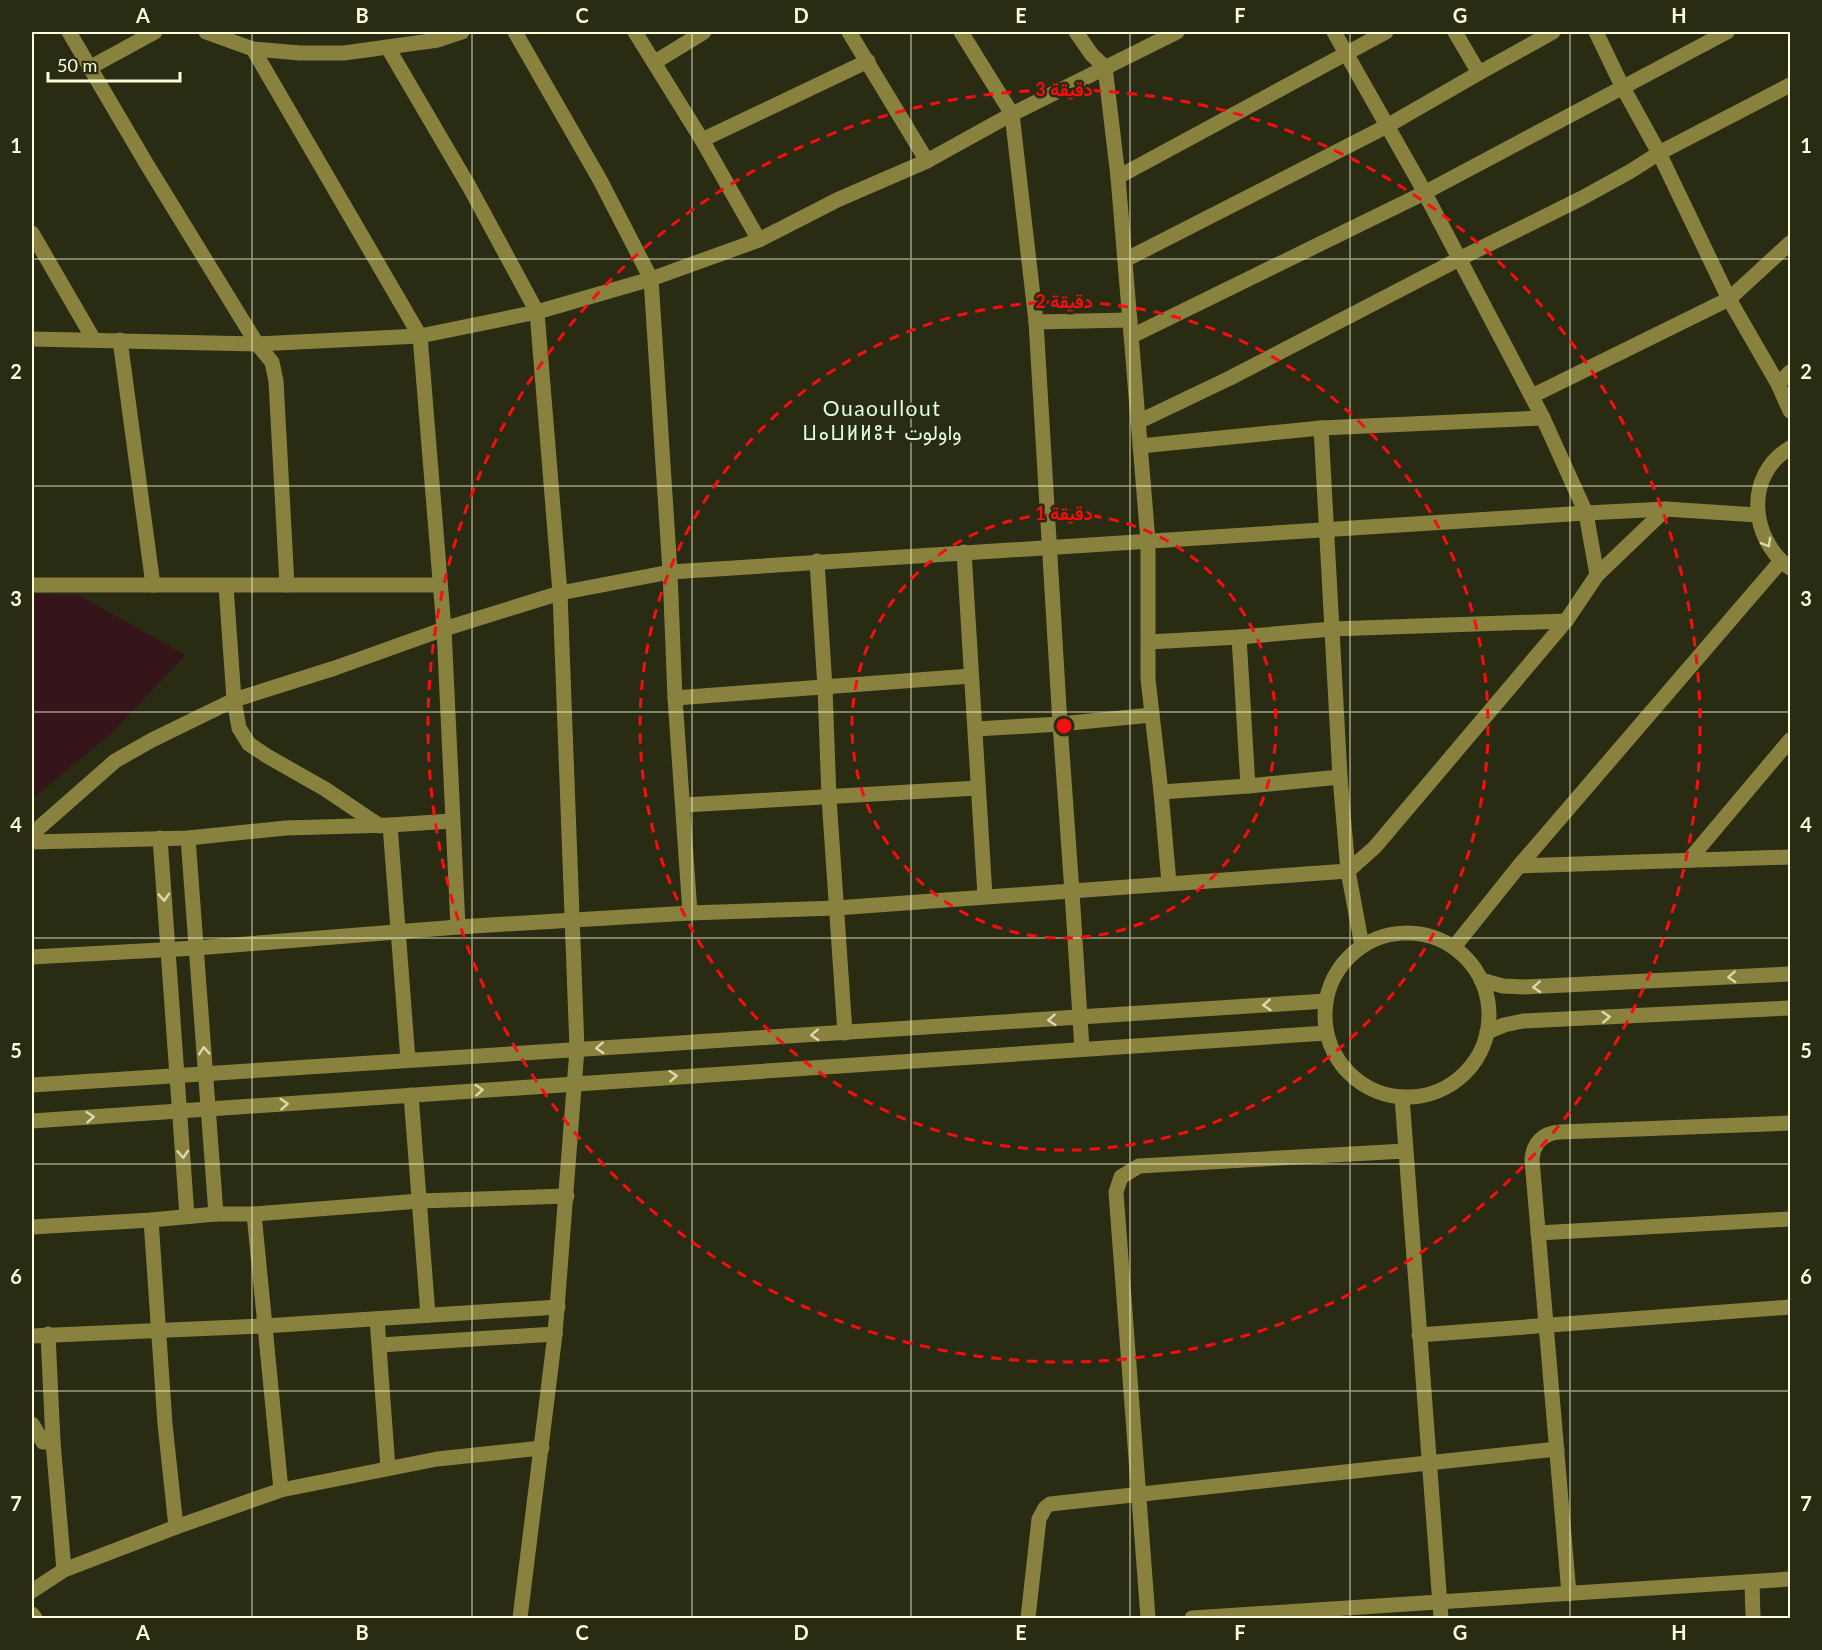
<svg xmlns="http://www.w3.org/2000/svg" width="1822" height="1650" font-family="Lato,Vazirmatn,'Noto Sans Tifinagh',sans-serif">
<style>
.green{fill:#35151a}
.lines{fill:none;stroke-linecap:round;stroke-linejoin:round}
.minor{stroke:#88823e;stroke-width:15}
.oneway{stroke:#dbd9ad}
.grid{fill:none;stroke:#fefedc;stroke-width:1.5;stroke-opacity:0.55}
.ring{fill:none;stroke:#fa0c10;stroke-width:3;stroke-dasharray:10 8}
.labels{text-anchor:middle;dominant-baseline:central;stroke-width:5;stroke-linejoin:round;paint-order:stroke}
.quarter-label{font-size:21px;letter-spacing:1.5px;fill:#defee6;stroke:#292b12}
.centre{fill:#fa0c10;stroke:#292b12;stroke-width:3}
.ring-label{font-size:18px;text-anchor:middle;font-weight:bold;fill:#fa0c10;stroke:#292b12;stroke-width:5;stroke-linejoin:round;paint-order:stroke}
.neatline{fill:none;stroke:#fefedc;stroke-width:2}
.grid-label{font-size:20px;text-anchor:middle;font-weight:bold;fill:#fefedc}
</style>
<rect width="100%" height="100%" fill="#292b12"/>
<polygon class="green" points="32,594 79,595 185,655 112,733 32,799"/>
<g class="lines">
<g class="minor">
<polyline points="69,32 146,163 257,344 272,362 276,381 287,585"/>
<polyline points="206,32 253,49 300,53 344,53 438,40 462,32"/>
<polyline points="515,32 600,180 651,279 670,572 675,698 690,913"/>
<polyline points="635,32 702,140 759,240"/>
<polyline points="849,32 927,161"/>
<polyline points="961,32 1012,114 1036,322 1060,724 1072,892 1082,1049"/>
<polyline points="1076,32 1092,55 1105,67 1118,177 1148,541 1148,679 1161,792 1169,883"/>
<polyline points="1334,32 1419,182 1543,418 1586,513 1597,575"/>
<polyline points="1455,32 1479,73 1553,32"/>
<polyline points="1596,32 1622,86 1659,153 1729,299 1778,384 1790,411"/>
<polyline points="388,48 470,188 537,312 560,593 577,1049 555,1334 520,1618"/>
<polyline points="253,49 420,336 444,629 458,927"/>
<polyline points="655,62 704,32"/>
<polyline points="89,68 155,32"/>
<polyline points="702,140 868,61"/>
<polyline points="1118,177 1386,32"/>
<polyline points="32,233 94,340"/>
<polyline points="1125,260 1387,126 1479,73"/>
<polyline points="1036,322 1130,320"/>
<polyline points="1132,336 1424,193 1727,32"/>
<polyline points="32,339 257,344 420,336 537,312 651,279 759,240 837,200 927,161 1012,114 1177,32"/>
<polyline points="120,340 153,585"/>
<polyline points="1778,384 1790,372"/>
<polyline points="1532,396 1729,299 1790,243"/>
<polyline points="1138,422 1230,378 1459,259 1582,198 1631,171 1659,153 1790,85"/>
<polyline points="1321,428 1340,777 1348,871 1362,946"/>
<polyline points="1140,446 1321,428 1543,418"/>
<path d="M 1790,448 C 1744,475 1750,539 1790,568"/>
<polyline points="964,552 985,896"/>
<polyline points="817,561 825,688 829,798 845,1033"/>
<polyline points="32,585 439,585"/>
<polyline points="226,586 234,700 239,728 249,744 267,756 325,789 380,826"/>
<polyline points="1239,637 1248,786"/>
<polyline points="1149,642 1239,637 1332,629 1566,621"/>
<polyline points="675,698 971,676"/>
<polyline points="976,729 1060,724 1151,715"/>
<polyline points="1161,792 1248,786 1340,777"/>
<polyline points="684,805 978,788"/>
<polyline points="390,825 408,1060"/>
<polyline points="32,834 115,761 152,740 234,700 335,668 444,629 560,593 670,572 1586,513 1666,509 1757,515"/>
<polyline points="160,838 187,1216"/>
<polyline points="188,838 216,1214"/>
<polyline points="32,842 188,838 286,828 390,825 452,821"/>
<polyline points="1689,860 1790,740"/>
<polyline points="1519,866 1790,857"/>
<circle cx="1407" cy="1015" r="82"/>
<polyline points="1454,947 1519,866 1781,561"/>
<polyline points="32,957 196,948 458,927 690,913 836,908 1348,871 1375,847 1566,621 1597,575 1666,509"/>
<polyline points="1481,980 1503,986 1524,987 1790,974"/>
<polyline points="1487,1032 1504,1025 1523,1021 1790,1008"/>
<polyline points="32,1085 1326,1001"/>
<polyline points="411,1095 428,1315"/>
<polyline points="1402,1097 1441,1618"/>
<polyline points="32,1121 1326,1033"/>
<polyline points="254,1214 281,1490"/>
<polyline points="151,1220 165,1424 176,1527"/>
<polyline points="32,1227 151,1220 216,1214 254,1214 420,1201 567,1196"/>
<polyline points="1538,1233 1790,1219"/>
<polyline points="377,1319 388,1468"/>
<polyline points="48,1334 53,1442 64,1570"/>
<polyline points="1419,1335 1790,1307"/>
<polyline points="32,1336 264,1326 558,1307"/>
<polyline points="380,1345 555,1334"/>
<polyline points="32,1424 43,1442 53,1442"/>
<polyline points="1752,1582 1753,1618"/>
<polyline points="32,1591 64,1570 176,1527 281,1490 437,1459 542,1448"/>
<path d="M 1569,1594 L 1532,1160 C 1533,1143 1543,1133 1560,1132 L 1790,1123"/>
<polyline points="32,1614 35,1618"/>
<polyline points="1028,1618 1039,1519 1045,1508 1050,1504 1557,1449"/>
<polyline points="1148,1618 1116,1192 1121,1177 1139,1166 1405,1151"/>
<polyline points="1192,1618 1790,1579"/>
</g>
</g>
<defs><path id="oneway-chevron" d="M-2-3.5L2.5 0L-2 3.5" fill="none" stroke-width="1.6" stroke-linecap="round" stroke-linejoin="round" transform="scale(1.5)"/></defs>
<g class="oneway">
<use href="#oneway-chevron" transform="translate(1767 543) rotate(60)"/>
<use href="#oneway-chevron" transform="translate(164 897) rotate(86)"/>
<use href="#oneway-chevron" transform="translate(1732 977) rotate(177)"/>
<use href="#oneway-chevron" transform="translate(1537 987) rotate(177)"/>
<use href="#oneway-chevron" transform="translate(1267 1005) rotate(176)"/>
<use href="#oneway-chevron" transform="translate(1606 1017) rotate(-3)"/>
<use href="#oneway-chevron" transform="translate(1052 1020) rotate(176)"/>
<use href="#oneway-chevron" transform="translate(815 1035) rotate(177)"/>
<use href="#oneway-chevron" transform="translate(600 1048) rotate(177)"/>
<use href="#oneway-chevron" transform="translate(204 1051) rotate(-94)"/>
<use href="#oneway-chevron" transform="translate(673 1076) rotate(-4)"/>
<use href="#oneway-chevron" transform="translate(479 1090) rotate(-4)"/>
<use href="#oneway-chevron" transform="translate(284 1104) rotate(-4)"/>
<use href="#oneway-chevron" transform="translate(90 1117) rotate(-4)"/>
<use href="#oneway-chevron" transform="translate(183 1154) rotate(86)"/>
</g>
<path class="grid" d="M 252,32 L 252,1618M 472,32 L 472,1618M 692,32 L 692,1618M 911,32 L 911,1618M 1130,32 L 1130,1618M 1350,32 L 1350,1618M 1570,32 L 1570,1618M 32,259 L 1790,259M 32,486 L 1790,486M 32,712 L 1790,712M 32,938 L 1790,938M 32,1164 L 1790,1164M 32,1391 L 1790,1391"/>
<g class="ring">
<circle cx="1064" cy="726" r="212"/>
<circle cx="1064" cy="726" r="424"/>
<circle cx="1064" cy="726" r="636"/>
</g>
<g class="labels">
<g class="quarter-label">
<text x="882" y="407">Ouaoullout<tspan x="882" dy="24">ⵡⴰⵡⵍⵍⵓⵜ واولوت</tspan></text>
</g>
</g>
<circle cx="1064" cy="726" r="9" class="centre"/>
<g class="ring-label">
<text x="1064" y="96">3 دقيقة</text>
<text x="1064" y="308">2 دقيقة</text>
<text x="1064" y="520">1 دقيقة</text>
</g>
<rect width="1822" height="1650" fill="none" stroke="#292b12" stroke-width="66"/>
<path d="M48 72v9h132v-9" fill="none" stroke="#fefedc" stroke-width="3"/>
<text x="57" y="72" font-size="18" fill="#fefedc" stroke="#292b12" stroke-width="4.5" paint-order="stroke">50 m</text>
<rect x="33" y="33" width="1756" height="1584" class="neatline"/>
<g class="grid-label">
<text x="143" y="23">A</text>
<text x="362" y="23">B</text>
<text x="582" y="23">C</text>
<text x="801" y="23">D</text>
<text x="1021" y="23">E</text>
<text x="1240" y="23">F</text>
<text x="1460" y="23">G</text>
<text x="1679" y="23">H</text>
<text x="16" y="153">1</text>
<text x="1806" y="153">1</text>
<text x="16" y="379">2</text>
<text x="1806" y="379">2</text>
<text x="16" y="606">3</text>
<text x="1806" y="606">3</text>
<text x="16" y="832">4</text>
<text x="1806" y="832">4</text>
<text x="16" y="1058">5</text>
<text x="1806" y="1058">5</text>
<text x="16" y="1284">6</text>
<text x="1806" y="1284">6</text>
<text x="16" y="1511">7</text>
<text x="1806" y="1511">7</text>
<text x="143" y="1640">A</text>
<text x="362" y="1640">B</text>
<text x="582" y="1640">C</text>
<text x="801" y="1640">D</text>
<text x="1021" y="1640">E</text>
<text x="1240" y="1640">F</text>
<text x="1460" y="1640">G</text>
<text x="1679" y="1640">H</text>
</g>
</svg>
